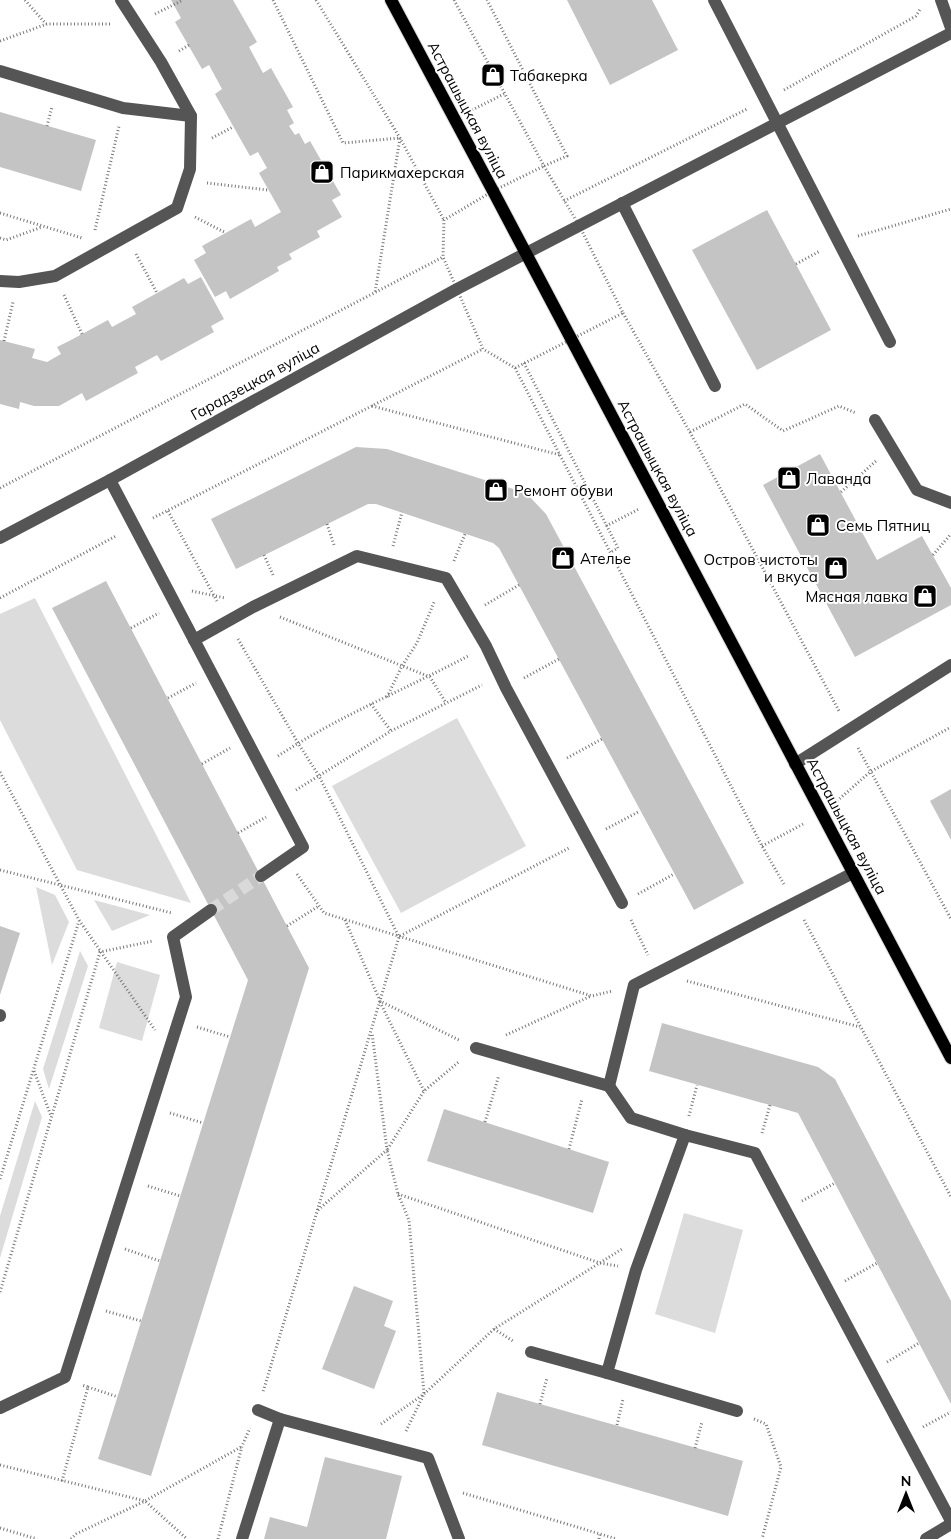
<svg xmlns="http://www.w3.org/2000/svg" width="951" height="1539" font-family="Mulish,sans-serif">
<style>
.green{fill:#dcdcdc}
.building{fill:#c4c4c4}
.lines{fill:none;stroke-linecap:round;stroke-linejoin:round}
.minor-tunnel{stroke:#d9d9d9;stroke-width:12;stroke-dasharray:12 6;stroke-linecap:butt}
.major-casing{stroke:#dbdbdb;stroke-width:14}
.path{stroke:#777;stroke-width:3;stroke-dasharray:1 2.5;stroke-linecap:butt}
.minor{stroke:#555;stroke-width:12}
.major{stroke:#000;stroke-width:12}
.labels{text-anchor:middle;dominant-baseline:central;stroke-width:4;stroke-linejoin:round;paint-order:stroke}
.poi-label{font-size:15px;fill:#000;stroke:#fff;text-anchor:start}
.street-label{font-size:15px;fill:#000;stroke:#fff}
</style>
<rect width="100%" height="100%" fill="#fff"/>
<g class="green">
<polygon points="35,598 191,903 77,870 0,720 0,614"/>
<polygon points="457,718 526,846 401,913 332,786"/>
<polygon points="36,887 55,895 69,922 52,965"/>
<polygon points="94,900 150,915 112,931"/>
<polygon points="80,951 88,966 49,1089 43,1069"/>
<polygon points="117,962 160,975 142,1041 99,1028"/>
<polygon points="35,1101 42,1117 0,1258 0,1216"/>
<polygon points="684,1213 743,1230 715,1333 655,1314"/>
</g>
<g class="building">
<polygon points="171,0 233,0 257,42 249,47 263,73 271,68 293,107 287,110 294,123 289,126 295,135 299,133 305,144 310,141 341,195 332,200 342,217 317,231 320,237 289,254 292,259 277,267 279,271 230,299 226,291 215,297 194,260 206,253 202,246 251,219 255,227 281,212 259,173 267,168 258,152 250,156 215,94 222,89 209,65 202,69 175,22 181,18"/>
<polygon points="567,0 652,0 678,50 610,85"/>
<polygon points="0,112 96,140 81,191 0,167"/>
<polygon points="767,210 831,330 757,370 692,250"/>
<polygon points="201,277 224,319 211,326 214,332 161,361 157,355 135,367 138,373 86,401 82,393 59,406 34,406 20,402 19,409 0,404 0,340 35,349 32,358 47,362 61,354 57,347 71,340 108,320 112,327 136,314 132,307 184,278 188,284"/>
<polygon points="356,447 387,449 526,493 546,514 744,883 694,910 499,548 493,543 376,504 368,504 236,569 211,519"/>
<polygon points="820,454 877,560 922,536 951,588 951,605 855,657 763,485"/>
<polygon points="106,581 309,968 151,1476 98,1459 248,980 52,608"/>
<polygon points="951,789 951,840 930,801"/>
<polygon points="0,926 20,933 0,995"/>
<polygon points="662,1023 818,1067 835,1079 951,1301 951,1404 798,1113 649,1071"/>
<polygon points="444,1109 609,1162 593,1213 427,1161"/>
<polygon points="354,1286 393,1301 384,1326 396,1331 374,1389 322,1369"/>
<polygon points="497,1392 743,1461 728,1516 482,1445"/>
<polygon points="325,1457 402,1476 386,1539 264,1539 270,1517 307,1527"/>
</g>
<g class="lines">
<polyline class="minor-tunnel" points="211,910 261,876"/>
<g class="major-casing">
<polyline id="major" points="391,0 493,191 951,1058"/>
</g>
<g class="path">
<polyline points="25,0 46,24"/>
<polyline points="273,0 343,143 400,138 375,293"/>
<polyline points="316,0 400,138 444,220"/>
<polyline points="454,0 544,166 567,156 487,0"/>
<polyline points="155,14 183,0"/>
<polyline points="0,41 47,24 111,24"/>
<polyline points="179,51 189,45"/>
<polyline points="784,90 916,16 921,8"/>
<polyline points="472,110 504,94"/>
<polyline points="47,126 52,107"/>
<polyline points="212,138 233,127"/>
<polygon points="544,166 580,227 623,313 515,368 483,349 443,257 444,220 493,191"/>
<polyline points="207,183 268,190"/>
<polyline points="564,201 747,109"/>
<polyline points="0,213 82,238"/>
<polyline points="195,217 226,233"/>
<polyline points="95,230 119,126"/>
<polyline points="858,236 951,209"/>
<polyline points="0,238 6,240 42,227"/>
<polyline points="136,254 157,293"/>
<polyline points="796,264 820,251"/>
<polyline points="64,295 82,334"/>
<polyline points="623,313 696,443 839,711"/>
<polyline points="4,341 13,302"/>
<polyline points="524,363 618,548 611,552"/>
<polyline points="515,368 762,846 785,886"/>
<polyline points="372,406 560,455"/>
<polyline points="690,432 745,404 783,431 839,406 856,413"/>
<polyline points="0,488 443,257"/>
<polyline points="841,492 876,461"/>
<polyline points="168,511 218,603"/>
<polyline points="153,518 483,349"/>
<polyline points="327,524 334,545"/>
<polyline points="606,526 639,509"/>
<polyline points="393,546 402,512"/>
<polyline points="264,555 273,575"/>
<polyline points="933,555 951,534"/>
<polyline points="454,561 465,534"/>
<polyline points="192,591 225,598"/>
<polyline points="0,598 116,536"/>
<polyline points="485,605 519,585"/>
<polyline points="280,617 430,677 446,703"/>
<polyline points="131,628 159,613"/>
<polyline points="238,639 298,743 319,776 399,937 263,1392"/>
<polyline points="524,678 559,659"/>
<polyline points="387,697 402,666 417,643 435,600"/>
<polyline points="168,698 196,683"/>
<polyline points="371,704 391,731"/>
<polyline points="858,748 951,919"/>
<path d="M 278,756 C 339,716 406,689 470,655"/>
<polyline points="567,758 602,739"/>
<polyline points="202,764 230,748"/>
<polyline points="0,772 79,920 155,1030"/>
<polyline points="296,790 391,731 482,685"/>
<polyline points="837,801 870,772 951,727"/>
<polyline points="606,829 640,811"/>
<polyline points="238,833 266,817"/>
<polyline points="762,846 805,823"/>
<polyline points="0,870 172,913"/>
<polyline points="297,874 324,913 592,996 612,991"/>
<polyline points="638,894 674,874"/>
<polyline points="345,920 380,1001 459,1040"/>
<polyline points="631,920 648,955"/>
<polyline points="804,920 951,1197"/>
<polyline points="287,926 319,906"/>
<polyline points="400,936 569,848"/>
<polyline points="687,981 860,1027"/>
<polyline points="380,1002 424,1091"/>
<polyline points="197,1027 230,1037"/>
<polyline points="506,1035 591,996"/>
<polyline points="34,1071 51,1116"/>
<polyline points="170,1113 203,1123"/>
<polyline points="689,1116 697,1085"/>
<polyline points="485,1122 499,1075"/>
<polyline points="762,1133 770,1105"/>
<polyline points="569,1149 582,1099"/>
<polyline points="0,1179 79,921"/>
<polyline points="148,1186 180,1196"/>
<polyline points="398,1194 600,1263 618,1266"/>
<polyline points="802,1201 835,1183"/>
<polyline points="318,1210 387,1150 372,1033"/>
<polyline points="125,1249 160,1261"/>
<polyline points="845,1281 877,1263"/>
<polyline points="0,1292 100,952 153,941"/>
<polyline points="106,1311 141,1321"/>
<polyline points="494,1329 513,1341"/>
<polyline points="887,1362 919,1343"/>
<polyline points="88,1387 118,1397"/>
<polyline points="540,1404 547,1378"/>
<polyline points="754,1419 766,1424 781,1467 762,1539"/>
<polyline points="381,1424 424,1394 494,1329 622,1249"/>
<polyline points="617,1425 623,1399"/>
<polyline points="923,1427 951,1412"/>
<polyline points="406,1431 424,1394 409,1220 398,1194 387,1150 424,1091 460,1061"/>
<polyline points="695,1448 702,1422"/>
<polyline points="0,1465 145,1501 187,1539"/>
<polyline points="62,1481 88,1387 82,1385"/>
<polyline points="463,1493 617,1539"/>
<polyline points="0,1528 37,1539"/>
<polyline points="71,1539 76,1534 145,1501 241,1447"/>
<polyline points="218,1539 242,1446 250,1428"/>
<polyline points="599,1539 600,1534"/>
</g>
<g class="minor">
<polyline points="714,0 890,342"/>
<polyline points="941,0 951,28"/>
<polyline points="0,71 123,108 191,116"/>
<polyline points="622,203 715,386"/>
<polyline points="0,281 19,282 55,276 177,208 190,169 191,116 161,62 121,0"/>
<polyline points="875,420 917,490 951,503"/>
<polyline points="110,480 303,847 261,876"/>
<polyline points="0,538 110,480 457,289 951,33"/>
<polyline points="194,640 253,607 357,556 446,578 486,646 506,688 622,903"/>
<polyline points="795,764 951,665"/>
<polyline points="0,1016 0,1015"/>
<polyline points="476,1048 609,1086 634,985 853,873"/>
<polyline points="609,1086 631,1118 685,1135 636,1270 607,1373 737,1411"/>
<polyline points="685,1135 755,1153 951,1521"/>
<polyline points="531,1352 607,1373"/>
<polyline points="0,1408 65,1377 186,997 173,937 211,910"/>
<polyline points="258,1410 280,1419 428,1458 459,1539"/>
<polyline points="242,1539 280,1419"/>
<polyline points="926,1539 951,1524"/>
</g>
<use href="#major" class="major"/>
</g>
<defs>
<g id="shop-square" transform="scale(1.25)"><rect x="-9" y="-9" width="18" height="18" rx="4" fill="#000" stroke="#fff"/><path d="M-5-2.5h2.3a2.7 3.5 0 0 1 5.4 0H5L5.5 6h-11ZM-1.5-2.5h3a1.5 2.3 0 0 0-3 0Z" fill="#fff"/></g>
</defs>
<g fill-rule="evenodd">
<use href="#shop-square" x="493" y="75"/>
<use href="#shop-square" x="322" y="172"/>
<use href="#shop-square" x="789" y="478"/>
<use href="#shop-square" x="496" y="490"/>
<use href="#shop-square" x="818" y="525"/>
<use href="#shop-square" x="563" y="558"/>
<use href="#shop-square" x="836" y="568"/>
<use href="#shop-square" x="925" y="596"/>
</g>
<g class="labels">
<g class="poi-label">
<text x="510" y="75">Табакерка</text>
<text x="340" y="172">Парикмахерская</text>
<text x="806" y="478">Лаванда</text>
<text x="514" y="490">Ремонт обуви</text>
<text x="836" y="525">Семь Пятниц</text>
<text x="580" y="558">Ателье</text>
<text x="818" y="559" text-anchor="end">Остров чистоты<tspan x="818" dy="17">и вкуса</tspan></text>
<text x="908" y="596" text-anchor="end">Мясная лавка</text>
</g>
<g class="street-label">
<text transform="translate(468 110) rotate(62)">Астрашыцкая вуліца</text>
<text transform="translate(255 381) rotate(-29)">Гарадзецкая вуліца</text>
<text transform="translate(658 468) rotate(62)">Астрашыцкая вуліца</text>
<text transform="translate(847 826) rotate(62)">Астрашыцкая вуліца</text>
</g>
</g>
<g transform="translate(906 1494)" stroke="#ffffff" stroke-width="4" paint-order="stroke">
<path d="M0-4L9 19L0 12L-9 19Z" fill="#000000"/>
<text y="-8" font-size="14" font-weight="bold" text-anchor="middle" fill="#000000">N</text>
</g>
</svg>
